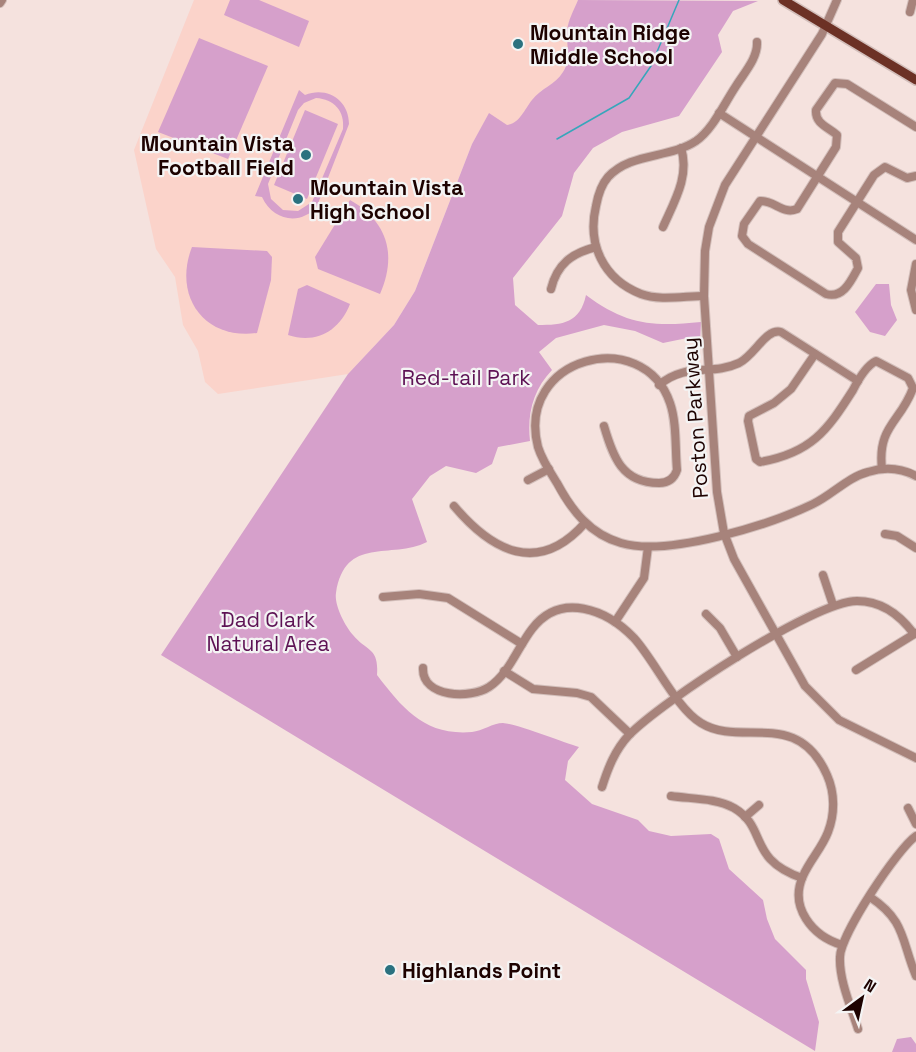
<svg xmlns="http://www.w3.org/2000/svg" width="916" height="1052" font-family="'Space Grotesk',sans-serif">
<style>
.built{fill:#fbd3ca}
.green{fill:#d6a0cb;fill-rule:evenodd}
.lines{fill:none;stroke-linecap:round;stroke-linejoin:round}
.stream{stroke:#37a6bb;stroke-width:1.5}
.minor-casing{stroke:#d2beba;stroke-width:10}
.major-casing{stroke:#d2beba;stroke-width:12}
.minor{stroke:#a7837b;stroke-width:8}
.major{stroke:#6c3125;stroke-width:9}
.poi-dot{fill:#2b717f;stroke:#f4f4f4;stroke-width:2}
.labels{text-anchor:middle;dominant-baseline:central;stroke-width:4.5;stroke-linejoin:round;paint-order:stroke}
.poi-label{font-size:21px;font-weight:bold;fill:#1d0200;stroke:#f4f4f4;text-anchor:start}
.park-label{font-size:21px;fill:#5d1254;stroke:#f4f4f4}
.street-label{font-size:21px;fill:#1d0200;stroke:#f4f4f4}
</style>
<rect width="100%" height="100%" fill="#f5e2de"/>
<polygon class="built" points="194,0 578,0 568,25 569,56 563,73 555,82 541,91 517,122 507,126 489,114 472,144 415,291 394,325 348,374 218,394 205,382 198,351 183,325 175,277 156,249 134,150"/>
<g class="green">
<polygon points="230,0 259,0 309,21 299,47 224,15"/>
<path d="M 578,0 L 758,1 L 733,11 L 718,35 L 722,52 L 679,116 L 622,132 L 593,148 L 574,173 L 562,216 L 513,278 L 515,305 L 538,325 C 563,325 580,323 586,295 C 626,325 653,327 701,322 L 700,343 L 692,337 L 663,343 L 635,331 L 604,325 L 556,338 L 539,352 L 552,370 C 533,390 527,414 530,441 L 498,447 L 492,464 L 476,473 L 446,466 L 430,476 L 412,499 L 427,542 C 391,560 345,535 336,593 C 334,605 345,626 353,635 C 367,652 379,647 377,675 C 403,709 425,736 472,732 C 482,731 493,723 503,723 C 517,724 562,742 579,747 L 568,761 L 565,780 L 592,804 L 638,820 L 649,831 L 671,836 L 711,834 L 719,839 L 729,869 L 763,900 L 767,919 L 775,939 L 806,970 L 806,979 L 819,1022 L 815,1051 L 161,655 L 348,374 L 394,325 L 415,291 L 472,144 L 489,113 L 507,125 C 520,123 524,110 532,100 C 541,88 555,85 563,72 C 572,58 566,46 567,31 C 568,20 574,10 578,0 Z"/>
<polygon points="199,38 268,66 228,159 158,132"/>
<path d="M 299,90 L 305,95 C 327,86 349,100 349,124 L 317,206 C 301,226 273,221 262,197 L 255,196 ZM 316,98 C 334,99 345,111 343,129 L 312,202 L 298,211 L 283,210 L 271,199 L 268,184 L 298,110 L 304,103 Z"/>
<polygon points="305,110 338,124 307,199 274,185"/>
<path d="M 350,200 C 388,222 397,255 380,294 L 318,269 L 315,257 Z"/>
<path d="M 192,247 L 267,251 L 272,257 L 271,280 L 257,333 C 203,340 173,295 192,247 Z"/>
<polygon points="876,284 889,284 891,305 897,320 885,336 870,332 855,312"/>
<path d="M 307,285 L 350,304 C 339,332 315,344 288,335 L 298,289 Z"/>
<polygon points="911,1037 916,1044 916,1052 892,1052 897,1039"/>
</g>
<g class="lines">
<polyline class="stream" points="557,139 629,98 651,66 679,0"/>
<g class="minor-casing">
<g id="minor">
<polyline points="837,0 822,34 725,185 709,227 705,251 704,296 717,492 724,533 734,559 805,686 839,720 916,758"/>
<polyline points="0,3 2,0"/>
<polyline points="910,12 913,0"/>
<polyline points="719,113 916,240"/>
<path d="M 916,127 L 847,84 L 835,83 L 816,110 C 815,124 828,127 837,135 L 836,147 L 797,209 C 783,215 774,200 760,201 L 744,224 L 742,236 L 748,244 L 826,294 C 843,299 851,281 858,268 L 856,258 L 838,242 L 838,232 L 874,175 L 885,167 L 907,178 L 916,176"/>
<path d="M 663,227 C 674,202 690,176 681,148"/>
<polyline points="916,264 911,290 916,310"/>
<path d="M 551,289 C 557,264 572,253 596,247"/>
<path d="M 704,296 C 685,296 659,301 641,294 C 603,279 587,244 596,206 C 598,195 601,185 608,177 C 631,152 669,159 696,141 C 713,129 724,104 736,86 C 744,73 758,58 757,42"/>
<path d="M 815,354 L 791,389 L 774,403 L 749,416 L 748,421 L 756,459 L 760,462 C 811,453 827,431 853,390 C 858,380 866,366 876,361 L 908,378 L 913,388 C 901,422 877,426 882,469"/>
<path d="M 659,385 C 686,362 711,376 739,363 C 755,355 766,328 781,332 L 858,381"/>
<path d="M 604,426 C 613,457 622,483 659,483 C 668,483 674,479 677,470 C 675,449 677,423 670,403 C 643,324 515,357 538,447 C 542,460 550,472 557,483 C 572,511 590,534 621,543 C 668,557 769,525 813,504 C 832,495 848,477 868,472 C 884,467 901,468 916,476"/>
<polyline points="528,480 549,469"/>
<path d="M 454,506 C 492,551 538,576 585,523"/>
<polyline points="885,534 897,536 916,548"/>
<polyline points="823,575 833,605"/>
<polyline points="383,597 419,594 448,598 522,644"/>
<polyline points="706,614 720,628 737,657"/>
<polyline points="615,622 644,578 648,547"/>
<path d="M 423,668 C 422,698 471,699 489,687 C 509,674 518,647 532,629 C 561,591 607,610 634,638 C 655,661 676,708 701,723 C 741,748 797,707 827,775 C 835,793 835,814 828,832 C 822,848 810,860 803,876 C 789,907 812,936 842,945"/>
<polyline points="856,670 916,633"/>
<polyline points="504,671 533,689 577,693 591,697 630,734"/>
<path d="M 602,787 C 608,768 615,750 629,735 C 661,702 814,601 857,601 C 881,601 900,615 914,634"/>
<path d="M 671,796 C 691,799 716,798 734,808 C 768,828 747,859 802,878"/>
<polyline points="908,808 916,824"/>
<polyline points="745,817 759,805"/>
<path d="M 870,897 C 906,921 901,940 916,976"/>
<path d="M 858,1029 C 851,1007 839,980 840,957 C 840,935 898,848 916,836"/>
</g>
</g>
<g class="major-casing">
<polyline id="major" points="783,0 916,80"/>
</g>
<use href="#minor" class="minor"/>
<use href="#major" class="major"/>
</g>
<g class="poi-dot">
<circle cx="518" cy="44" r="6"/>
<circle cx="306" cy="155" r="6"/>
<circle cx="298" cy="199" r="6"/>
<circle cx="390" cy="970" r="6"/>
</g>
<g class="labels">
<g class="poi-label">
<text x="530" y="32">Mountain Ridge<tspan x="530" dy="24">Middle School</tspan></text>
<text x="294" y="143" text-anchor="end">Mountain Vista<tspan x="294" dy="24">Football Field</tspan></text>
<text x="310" y="187">Mountain Vista<tspan x="310" dy="24">High School</tspan></text>
<text x="402" y="970">Highlands Point</text>
</g>
<g class="park-label">
<text x="466" y="377">Red-tail Park</text>
<text x="268" y="619">Dad Clark<tspan x="268" dy="24">Natural Area</tspan></text>
</g>
<g class="street-label">
<text transform="translate(695 418) rotate(-94)">Poston Parkway</text>
</g>
</g>
<g transform="translate(862 998) rotate(33)" stroke="#f4f4f4" stroke-width="4.5" paint-order="stroke">
<path d="M0-4.5L10 22L0 15L-10 22Z" fill="#1d0200"/>
<text y="-9" font-size="16" font-weight="bold" text-anchor="middle" fill="#1d0200">N</text>
</g>
</svg>
